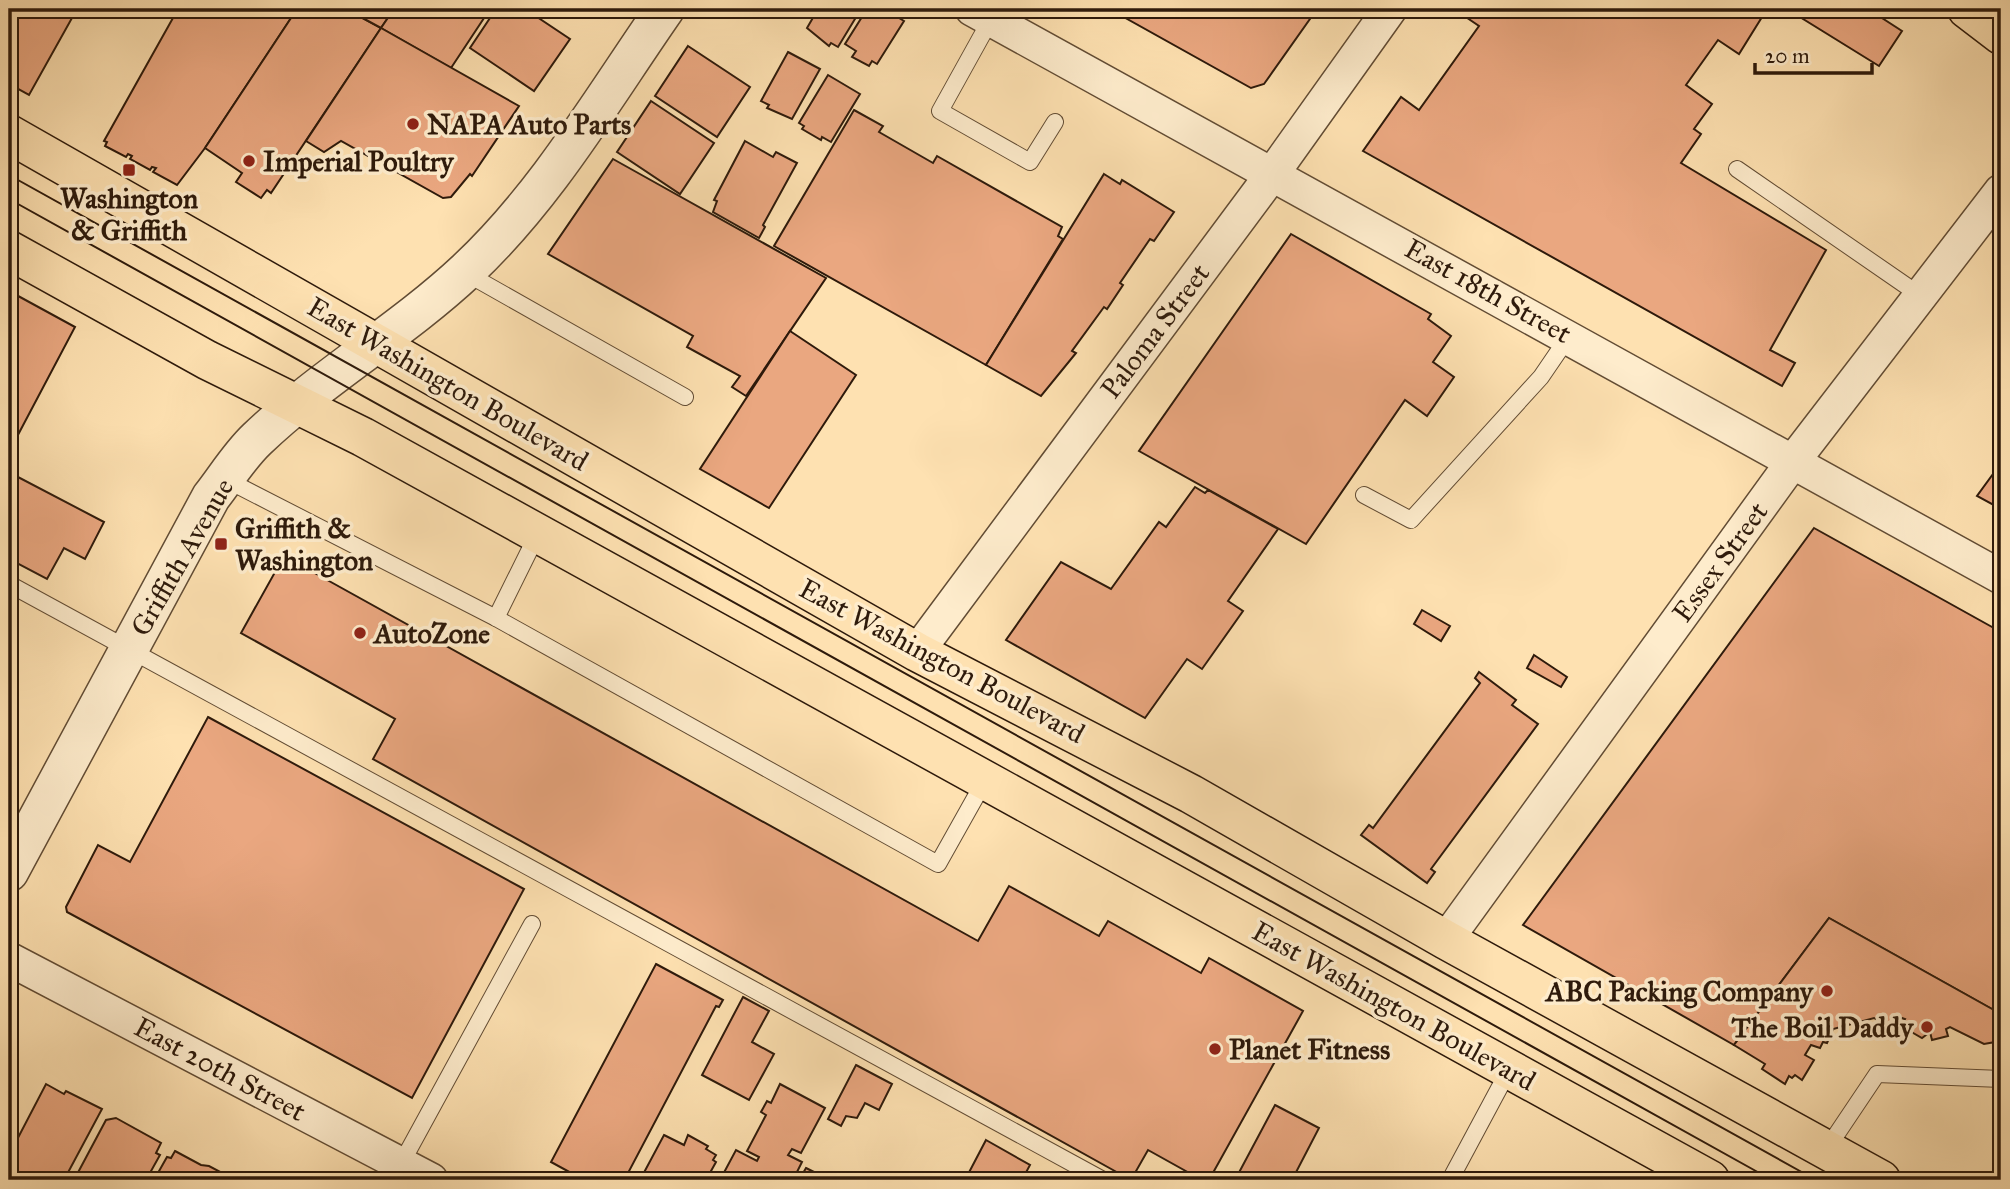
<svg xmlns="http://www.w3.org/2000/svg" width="2010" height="1189" font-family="'IM FELL Great Primer',serif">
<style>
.building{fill:#eaa780;stroke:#2e1a0b;stroke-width:2}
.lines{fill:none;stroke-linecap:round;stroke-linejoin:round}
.service-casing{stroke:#624c34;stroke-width:18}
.minor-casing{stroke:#624c34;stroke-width:36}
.tertiary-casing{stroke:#624c34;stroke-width:41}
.primary-casing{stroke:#2e1a0b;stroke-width:41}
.motorway-casing{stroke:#2e1a0b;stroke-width:41}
.service{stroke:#feeccc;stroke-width:16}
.minor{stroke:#feeccc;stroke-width:33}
.tertiary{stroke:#feeccc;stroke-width:38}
.primary{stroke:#fee1b1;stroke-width:38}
.motorway{stroke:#fee1b1;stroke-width:38}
.tram{stroke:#2e1a0b;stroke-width:2}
.poi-dot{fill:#8f2418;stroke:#feeccc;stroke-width:2.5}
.labels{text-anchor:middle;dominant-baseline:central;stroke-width:7;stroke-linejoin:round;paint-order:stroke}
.poi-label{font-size:28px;font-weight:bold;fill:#2e1a0b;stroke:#feeccc;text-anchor:start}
.street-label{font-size:28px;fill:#2e1a0b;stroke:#feeccc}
</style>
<rect width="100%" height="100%" fill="#fee1b1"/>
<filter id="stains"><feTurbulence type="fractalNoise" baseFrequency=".00286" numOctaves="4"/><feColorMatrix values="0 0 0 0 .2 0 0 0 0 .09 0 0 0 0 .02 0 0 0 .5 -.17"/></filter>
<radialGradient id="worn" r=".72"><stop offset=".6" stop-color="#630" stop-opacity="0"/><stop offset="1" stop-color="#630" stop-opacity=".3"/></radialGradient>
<g class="building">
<polygon points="9,9 77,9 29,95 9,84 9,49 14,39 9,36"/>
<polygon points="178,9 297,9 205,148 177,185 153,172 156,168 152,167 150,170 130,159 132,156 128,154 126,157 105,146 107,142 104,141"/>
<polygon points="297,9 346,9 381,28 271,193 267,190 261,198 236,182 242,173 205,148"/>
<polygon points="346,9 394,9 381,28"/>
<polygon points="394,9 490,9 451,68 381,28"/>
<polygon points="496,9 525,9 570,39 534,91 470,48"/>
<polygon points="818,9 861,9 838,47 831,43 829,46 807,28"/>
<polygon points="867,9 884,9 904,21 877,64 872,61 869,66 852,57 856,51 845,44"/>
<polygon points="1115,9 1317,9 1264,84 1251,88 1113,11"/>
<polygon points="1454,9 1767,9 1739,54 1718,40 1686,85 1712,104 1694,129 1701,134 1681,163 1826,250 1770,350 1795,363 1782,386 1363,151 1401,97 1419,110 1479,26"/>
<polygon points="1787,9 1868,9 1902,31 1879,66"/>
<polygon points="381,28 519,106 472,176 470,174 451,197 443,198 341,141 324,152 306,141"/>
<polygon points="688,46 750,87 717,137 655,96"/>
<polygon points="788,52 820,69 792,119 767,108 769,105 761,101"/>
<polygon points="828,75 860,94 831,142 822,137 821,140 802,129 804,126 799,123"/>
<polygon points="651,101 714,143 680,194 617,152"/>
<polygon points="854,110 883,126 879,132 933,163 937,156 1062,227 1058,236 1063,239 986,365 774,246"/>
<polygon points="745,141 773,157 776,152 797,163 763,225 765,227 759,238 713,212 717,201 714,200"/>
<polygon points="613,159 826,278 746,396 732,387 740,376 687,347 693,336 548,254"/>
<polygon points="1104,174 1120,184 1122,180 1174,212 1154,241 1150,239 1120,283 1123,285 1107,309 1104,307 1072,351 1076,353 1041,396 986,365"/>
<polygon points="1291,234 1431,314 1428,319 1451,336 1433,362 1454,377 1427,416 1405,400 1306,544 1139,451"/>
<polygon points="9,291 75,327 10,450 16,476 104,522 85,559 64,548 47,579 9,559"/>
<polygon points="790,331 856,375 769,508 700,469"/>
<polygon points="2001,463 2001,509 1977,496"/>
<polygon points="1195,487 1205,493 1208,490 1278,529 1228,601 1243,611 1202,669 1187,659 1145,718 1006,640 1061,562 1111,589 1159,522 1166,527"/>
<polygon points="1814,528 2001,632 2001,1014 1829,918 1734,1045 1523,925"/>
<polygon points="284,556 978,941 1009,886 1099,936 1108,921 1201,973 1209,958 1303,1011 1209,1180 1202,1180 1148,1150 1131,1180 373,759 395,719 241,633"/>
<polygon points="1422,610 1450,626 1441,641 1414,624"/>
<polygon points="1534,655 1567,677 1561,687 1527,668"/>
<polygon points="1479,672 1516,700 1512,705 1538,724 1431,869 1435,872 1427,883 1361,835 1369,825 1373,828 1480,683 1475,678"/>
<polygon points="208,717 524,889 412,1098 67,912 66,907 98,845 130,862"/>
<polygon points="1829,918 2001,1014 2001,1030 1995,1042 1984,1044 1950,1027 1946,1029 1948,1036 1932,1040 1930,1032 1922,1038 1901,1026 1905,1019 1902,1018 1897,1026 1889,1022 1887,1026 1874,1018 1833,1029 1827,1043 1823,1042 1820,1048 1811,1045 1805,1055 1814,1060 1802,1080 1795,1075 1792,1078 1789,1076 1785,1084 1762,1069 1765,1064 1734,1045"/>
<polygon points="656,964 723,1000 719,1007 716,1006 628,1173 630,1175 627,1180 584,1180 551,1162"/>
<polygon points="743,997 769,1011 752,1042 774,1054 749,1100 702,1075"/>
<polygon points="856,1065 892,1084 879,1110 865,1103 857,1118 846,1116 841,1126 828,1119"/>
<polygon points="46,1084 64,1094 66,1091 102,1109 64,1180 20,1180 23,1175 9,1168 9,1155"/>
<polygon points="780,1084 825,1108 801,1153 792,1149 788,1155 802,1162 793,1180 720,1180 736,1150 757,1161 759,1157 747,1151 766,1115 761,1112 767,1101 771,1103"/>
<polygon points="1275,1105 1319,1128 1292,1180 1235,1180"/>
<polygon points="116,1118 161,1143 156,1153 160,1155 146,1180 74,1180 106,1120"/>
<polygon points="664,1135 684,1145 688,1135 708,1146 706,1149 716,1155 713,1160 716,1162 706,1180 640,1180"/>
<polygon points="986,1140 1030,1165 1022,1180 965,1180"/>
<polygon points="175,1151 201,1165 209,1166 230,1177 228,1180 154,1180 167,1157 171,1158"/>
<polygon points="806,1168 830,1180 799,1180"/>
</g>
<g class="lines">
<g class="service-casing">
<g id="service">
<polyline points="991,19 940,111 1030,162 1055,122"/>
<polyline points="1737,169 1921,296"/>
<polyline points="464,272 685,397"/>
<polyline points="225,479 496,618 938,864 984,782"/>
<polyline points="1364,495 1411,520 1541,377 1569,336"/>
<polyline points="9,584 1103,1180"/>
<polyline points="496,618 538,533"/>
<polyline points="1826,1150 1877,1074 2001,1079"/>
<polyline points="401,1164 532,924"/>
<polyline points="1450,1180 1510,1068"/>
</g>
</g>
<g class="minor-casing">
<g id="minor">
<polyline points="972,9 2001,577"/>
<polyline points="917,652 1273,173 1390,9"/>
<polyline points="1446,940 1794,460 2001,191"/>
<polyline points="9,959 431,1180"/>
</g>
</g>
<g class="tertiary-casing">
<path id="tertiary" d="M 9,872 L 211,497 C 226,478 239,456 257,439 C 322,377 402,331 467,270 C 547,195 603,98 665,9"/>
</g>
<g class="primary-casing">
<g id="primary">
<polyline points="9,134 917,652 1191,794 1446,940 1881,1180"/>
<polyline points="9,250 207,360 363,437 1710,1180"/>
</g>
</g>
<g class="motorway-casing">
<polyline id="motorway" points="1967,9 2001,35"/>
</g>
<use href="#service" class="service"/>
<use href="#minor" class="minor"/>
<use href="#tertiary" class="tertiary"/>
<use href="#primary" class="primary"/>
<use href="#motorway" class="motorway"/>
<g class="tram">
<polyline points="9,175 1816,1180"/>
<polyline points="9,199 1772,1180"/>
</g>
</g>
<g class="poi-dot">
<circle cx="413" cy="124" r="7"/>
<circle cx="249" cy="161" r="7"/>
<rect x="122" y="163" width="14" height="14" rx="3.5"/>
<rect x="214" y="537" width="14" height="14" rx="3.5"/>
<circle cx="360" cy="633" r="7"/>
<circle cx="1827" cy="991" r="7"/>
<circle cx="1927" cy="1027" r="7"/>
<circle cx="1215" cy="1049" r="7"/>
</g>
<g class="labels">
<g class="poi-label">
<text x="427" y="124">NAPA Auto Parts</text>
<text x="263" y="161">Imperial Poultry</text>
<text x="129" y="198" text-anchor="middle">Washington<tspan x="129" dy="32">&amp; Griffith</tspan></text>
<text x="235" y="528">Griffith &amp;<tspan x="235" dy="32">Washington</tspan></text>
<text x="374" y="633">AutoZone</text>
<text x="1813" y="991" text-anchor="end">ABC Packing Company</text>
<text x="1913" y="1027" text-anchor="end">The Boil Daddy</text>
<text x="1229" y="1049">Planet Fitness</text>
</g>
<g class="street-label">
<text transform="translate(1488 291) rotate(29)">East 18th Street</text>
<text transform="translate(1155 331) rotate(-53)">Paloma Street</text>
<text transform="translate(448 384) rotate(30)">East Washington Boulevard</text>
<text transform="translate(182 557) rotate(-60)">Griffith Avenue</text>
<text transform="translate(1720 562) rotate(-54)">Essex Street</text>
<text transform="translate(942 661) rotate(28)">East Washington Boulevard</text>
<text transform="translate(1394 1006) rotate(29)">East Washington Boulevard</text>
<text transform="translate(220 1069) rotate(28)">East 20th Street</text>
</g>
</g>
<rect width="2010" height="1189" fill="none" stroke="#fee1b1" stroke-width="35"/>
<rect x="10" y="10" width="1989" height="1168" fill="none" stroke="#2e1a0b" stroke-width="3.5"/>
<rect x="18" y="18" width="1975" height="1154" fill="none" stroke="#2e1a0b" stroke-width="2"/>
<path d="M1755 63v10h117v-10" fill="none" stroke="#2e1a0b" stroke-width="3.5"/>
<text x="1765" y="63" font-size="21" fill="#2e1a0b" stroke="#feeccc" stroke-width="5" paint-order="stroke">20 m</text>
<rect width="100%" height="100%" filter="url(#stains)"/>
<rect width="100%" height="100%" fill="url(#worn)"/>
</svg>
